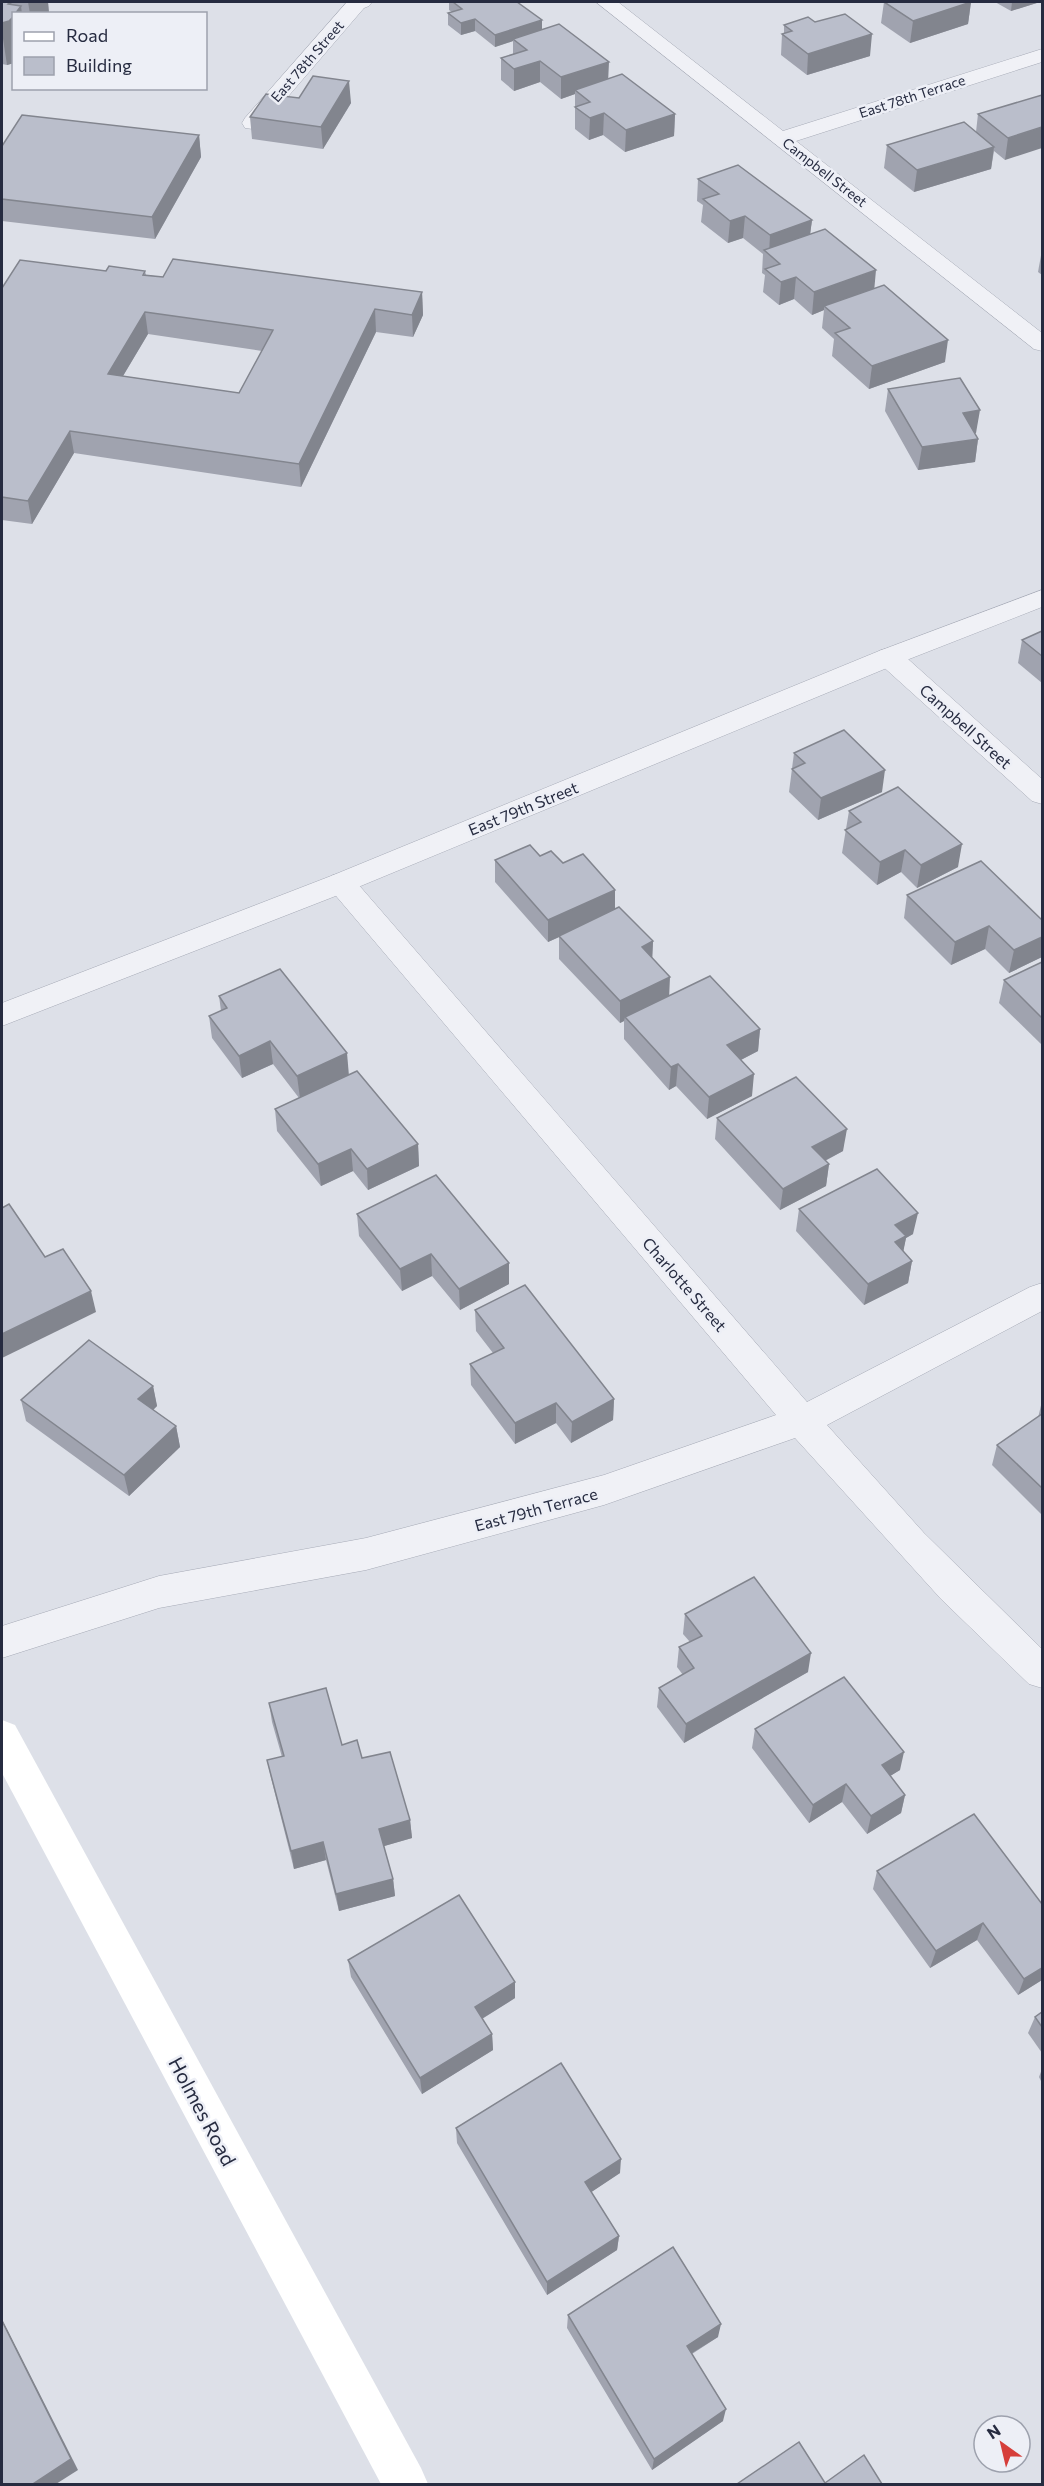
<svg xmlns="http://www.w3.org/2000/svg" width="1044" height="2486" font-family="Commissioner,sans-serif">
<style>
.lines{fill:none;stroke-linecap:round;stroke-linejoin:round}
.minor-casing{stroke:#a6aab6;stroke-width:1}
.tertiary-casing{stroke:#a6aab6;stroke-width:1}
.minor{fill:#f0f1f6;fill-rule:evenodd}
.tertiary{fill:#f0f1f6;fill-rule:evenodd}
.secondary{fill:#fff;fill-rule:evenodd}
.wall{fill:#a0a3af;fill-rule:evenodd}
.shaded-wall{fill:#82858e}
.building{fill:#babecb;stroke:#82858e;stroke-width:1.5;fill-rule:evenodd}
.labels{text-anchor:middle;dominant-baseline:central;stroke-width:5;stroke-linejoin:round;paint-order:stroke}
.far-street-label{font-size:14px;fill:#262b40;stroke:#edeff6}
.street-label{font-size:16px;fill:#262b40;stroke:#edeff6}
.near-street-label{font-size:20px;fill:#262b40;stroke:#edeff6}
</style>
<rect width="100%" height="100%" fill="#dde0e8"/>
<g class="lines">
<g class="minor-casing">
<g id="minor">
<polygon points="347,2 372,2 369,6 364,8 261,128 253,129 245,128 242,123 245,118"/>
<polygon points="596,2 618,2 783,131 1042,49 1042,62 796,141 1042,333 1042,351 1034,349"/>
<polygon points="889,648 899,651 1042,779 1042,804 1032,801 879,663 875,657 879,651"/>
<polygon points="341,873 351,876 807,1402 1030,1287 1042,1283 1042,1311 827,1425 924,1533 1042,1649 1042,1688 1029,1684 941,1599 795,1438 604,1505 366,1570 159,1608 2,1658 2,1626 159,1576 366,1538 604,1475 776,1415 331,890 326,883 331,876"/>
</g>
</g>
<g class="tertiary-casing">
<polygon id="tertiary" points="1042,590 1042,607 899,663 351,890 2,1026 2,1003 331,876 879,651"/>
</g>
<use href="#minor" class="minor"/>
<use href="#tertiary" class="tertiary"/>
<polygon class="secondary" points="2,1720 15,1725 421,2468 428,2484 381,2484 2,1773"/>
</g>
<g class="wall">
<polygon points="2,2 48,2 49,14 14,14 14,63 7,65 2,64"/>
<polygon points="449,2 517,2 542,29 608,79 675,114 674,136 625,152 603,135 589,140 575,129 575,94 561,99 540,82 514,91 501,80 501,58 513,54 513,41 495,47 475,31 461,35 448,25 448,13 452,12 449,10"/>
<polygon points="884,2 971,2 968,24 910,43 881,23"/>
<polygon points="995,2 1040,2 1011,11"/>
<polygon points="815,22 870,56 807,75 781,55 782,34 784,33 784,25"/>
<polygon points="1042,95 1005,160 994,151 991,169 914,192 884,168 887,145 976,132 978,114"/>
<polygon points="299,98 351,103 323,149 252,139 250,117"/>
<polygon points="199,135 201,157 155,239 2,221 2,146"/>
<polygon points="698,179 812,220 810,234 874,289 945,362 869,389 832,356 834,339 822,328 824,310 812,315 794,299 779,305 763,292 765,275 762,273 763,254 743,238 728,243 701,222 703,205 697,201"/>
<polygon points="1042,250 1042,275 1038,272"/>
<path d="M 106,271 L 145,271 L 146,275 L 163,277 L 422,292 L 423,315 L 413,337 L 376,332 L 301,487 L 74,453 L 32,524 L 2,520 L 2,288 ZM 148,334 L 262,351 L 239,393 L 123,376 Z"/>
<polygon points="888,389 976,433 975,433 978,439 975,462 918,470 885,411"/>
<polygon points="1042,631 1042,683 1018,663 1022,640"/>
<polygon points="794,753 882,792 818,820 789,792"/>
<polygon points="849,811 958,867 917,888 901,872 877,885 842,853"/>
<polygon points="540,856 563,863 615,909 653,941 652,958 669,996 760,1029 758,1051 741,1060 752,1096 707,1119 676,1086 669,1090 624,1039 624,1021 620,1023 559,959 559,937 548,942 495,882 495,860"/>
<polygon points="907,895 1042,920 1042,957 1009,973 985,949 951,965 904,918"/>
<polygon points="1042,962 1042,1045 999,1003 1004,980"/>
<polygon points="219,996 349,1075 418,1144 419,1166 368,1190 353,1171 321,1186 277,1131 275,1109 299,1098 273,1064 242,1078 212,1038 209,1016 221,1011"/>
<polygon points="717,1118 843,1151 825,1161 829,1164 826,1186 780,1210 715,1139"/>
<polygon points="799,1209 913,1234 906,1238 903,1251 912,1261 908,1283 864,1305 796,1231"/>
<polygon points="357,1214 509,1284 460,1310 432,1276 402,1291 359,1236"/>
<polygon points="475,1310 614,1399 613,1420 571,1443 556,1423 515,1444 471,1385 470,1364 493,1353 476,1331"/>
<polygon points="153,1386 157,1406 153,1410 176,1426 180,1447 129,1496 26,1421 21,1400"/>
<polygon points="1042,1401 1042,1515 992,1465 997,1445 1038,1418"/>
<polygon points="685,1614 808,1672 684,1743 657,1707 659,1688 683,1675 677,1667 679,1647 690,1642 683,1634"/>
<polygon points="269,1703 342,1745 362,1758 410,1820 412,1838 384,1846 393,1879 395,1896 339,1911 326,1860 294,1869 271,1778 267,1760 282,1757 272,1722"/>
<polygon points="755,1729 900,1770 890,1776 905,1795 901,1813 867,1834 842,1802 809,1823 752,1748"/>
<polygon points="877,1871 1042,1904 1042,1980 1018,1995 977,1940 930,1968 873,1889"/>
<polygon points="348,1960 515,1982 515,1998 482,2019 492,2034 493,2050 422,2094 351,1977"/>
<polygon points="1042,2012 1042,2053 1028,2033 1035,2017"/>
<polygon points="1042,2069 1042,2083 1039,2077"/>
<polygon points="456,2128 620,2173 591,2192 619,2236 617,2250 547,2295 457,2143"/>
<polygon points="568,2315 718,2337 692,2354 723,2421 652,2470 567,2328"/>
</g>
<g class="shaded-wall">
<polygon points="10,2 11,2 14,14 14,63 7,65 2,32 2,23 8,4"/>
<polygon points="28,2 48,2 49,14 30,14"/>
<polygon points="971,2 968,24 910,43 913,21"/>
<polygon points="1012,2 1040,2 1011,11"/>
<polygon points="21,6 22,14 15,14"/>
<polygon points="475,19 475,31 461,35 461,23"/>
<polygon points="542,20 542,32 513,39 513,41 495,47 495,35"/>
<polygon points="872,34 870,56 807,75 808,54"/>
<polygon points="540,61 540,82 514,91 514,69"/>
<polygon points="609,62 608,83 575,90 575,94 561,99 561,77"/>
<polygon points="349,81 351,103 323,149 321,127"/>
<polygon points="604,113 603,135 589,140 590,118"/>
<polygon points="675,114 674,136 625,152 626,130"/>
<polygon points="1042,127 1042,148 1005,160 1008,138"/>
<polygon points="199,135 201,157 155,239 152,217"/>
<polygon points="994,147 991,169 914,192 917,170"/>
<polygon points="745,216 743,238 728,243 730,221"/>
<polygon points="812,220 809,243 769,254 770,235"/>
<polygon points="876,270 874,292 824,306 824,310 812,315 814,292"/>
<polygon points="796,277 794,299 779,305 781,282"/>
<polygon points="422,292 423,315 413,337 412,315"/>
<polygon points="375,309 376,332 301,487 299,464"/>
<polygon points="145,312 148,334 111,396 108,374"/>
<polygon points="948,340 945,362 869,389 872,366"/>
<polygon points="980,410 976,433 959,436 963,413"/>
<polygon points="70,431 74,453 32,524 28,501"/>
<polygon points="978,439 975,462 918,470 922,447"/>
<polygon points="885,770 882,792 818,820 821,798"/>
<polygon points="962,844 958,867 917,888 921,865"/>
<polygon points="905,850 901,872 877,885 880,862"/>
<polygon points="615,890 615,912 548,942 548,920"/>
<polygon points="989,926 985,949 951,965 955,942"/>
<polygon points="1042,937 1042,957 1009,973 1014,950"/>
<polygon points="653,941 652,964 642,947"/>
<polygon points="670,977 669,999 625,1017 624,1021 620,1023 620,1001"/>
<polygon points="760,1029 758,1051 725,1068 727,1045"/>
<polygon points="270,1041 273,1064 242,1078 239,1056"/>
<polygon points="347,1053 349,1076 300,1098 297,1076"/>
<polygon points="678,1064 676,1086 669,1090 671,1067"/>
<polygon points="754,1074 752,1096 707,1119 709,1097"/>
<polygon points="847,1129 843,1151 809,1169 812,1147"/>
<polygon points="418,1144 419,1166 368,1190 367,1169"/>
<polygon points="351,1149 353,1171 321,1186 318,1164"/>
<polygon points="829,1164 826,1186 780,1210 783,1189"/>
<polygon points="918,1213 913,1234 906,1238 902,1258 891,1264 895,1225"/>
<polygon points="431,1254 432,1276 402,1291 400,1269"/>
<polygon points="912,1261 908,1283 864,1305 868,1284"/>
<polygon points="509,1263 509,1284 460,1310 459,1289"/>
<polygon points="91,1291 96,1312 2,1358 2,1334"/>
<polygon points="153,1386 157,1406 143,1420 138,1399"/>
<polygon points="614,1399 613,1420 571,1443 572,1422"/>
<polygon points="556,1403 556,1423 515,1444 515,1423"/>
<polygon points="176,1426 180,1447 129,1496 124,1475"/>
<polygon points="811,1653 808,1672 684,1743 686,1724"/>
<polygon points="904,1752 900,1770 877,1784 882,1765"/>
<polygon points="846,1784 842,1802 809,1823 813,1805"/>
<polygon points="905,1795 901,1813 867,1834 871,1816"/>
<polygon points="410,1820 412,1838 381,1847 379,1829"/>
<polygon points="323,1842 326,1860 294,1869 291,1851"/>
<polygon points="393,1879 395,1896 339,1911 336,1894"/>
<polygon points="983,1923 977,1940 930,1968 936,1951"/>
<polygon points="1042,1968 1042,1980 1018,1995 1024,1979"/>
<polygon points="515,1982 515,1998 475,2023 475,2007"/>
<polygon points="492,2034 493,2050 422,2094 420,2078"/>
<polygon points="621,2159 620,2173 584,2197 585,2182"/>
<polygon points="619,2236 617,2250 547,2295 547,2282"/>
<polygon points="2,2319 78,2470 56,2484 33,2484"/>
<polygon points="721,2324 718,2337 684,2358 687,2346"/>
<polygon points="726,2409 723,2421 652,2470 654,2459"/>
</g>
<g class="building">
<polygon points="2,2 10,2 8,4 21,6 15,14 14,14 14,16 9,21 2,23"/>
<polygon points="453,2 517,2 542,20 495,35 475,19 461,23 448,13 462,9"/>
<polygon points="884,2 971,2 913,21"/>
<polygon points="845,14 872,34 808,54 782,34 792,31 784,25 808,17 815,22"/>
<polygon points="559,24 609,62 561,77 540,61 514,69 501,58 527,50 513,39"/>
<polygon points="622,74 675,114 626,130 604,113 590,118 575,107 590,102 575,90"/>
<polygon points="313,76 349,81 321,127 250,117 266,94 299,98"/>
<polygon points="1042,95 1042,127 1008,138 978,114"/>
<polygon points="22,115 199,135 152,217 2,199 2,146"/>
<polygon points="964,122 994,147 917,170 887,145"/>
<polygon points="738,165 812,220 770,235 745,216 730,221 703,199 719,194 698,179"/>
<polygon points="825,229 876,270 814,292 796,277 781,282 765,269 780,264 764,250"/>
<path d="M 173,259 L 422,292 L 412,315 L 375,309 L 299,464 L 70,431 L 28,501 L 2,497 L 2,288 L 20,260 L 106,271 L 109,266 L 145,271 L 143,275 L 163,277 ZM 145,312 L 273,330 L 239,393 L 108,374 Z"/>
<polygon points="884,285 948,340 872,366 835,333 850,328 824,306"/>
<polygon points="960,378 980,410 963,413 978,439 922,447 888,389"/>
<polygon points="1042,631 1042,656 1022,640"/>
<polygon points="844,730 885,770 821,798 792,769 805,763 794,753"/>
<polygon points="898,787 962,844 921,865 905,850 880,862 845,830 861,822 849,811"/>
<polygon points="530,845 540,856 551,851 563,863 583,854 615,890 548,920 495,860"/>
<polygon points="981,861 1042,920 1042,937 1014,950 989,926 955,942 907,895"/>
<polygon points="619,907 653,941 642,947 670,977 620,1001 559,936"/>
<polygon points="1042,962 1042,1018 1004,980"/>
<polygon points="280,969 347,1053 297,1076 270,1041 239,1056 209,1016 227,1008 219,996"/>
<polygon points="710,976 760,1029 727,1045 754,1074 709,1097 678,1064 671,1067 625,1017"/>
<polygon points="357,1071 418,1144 367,1169 351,1149 318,1164 275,1109"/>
<polygon points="796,1077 847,1129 812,1147 829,1164 783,1189 717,1118"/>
<polygon points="877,1169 918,1213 895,1225 906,1236 895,1242 912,1261 868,1284 799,1209"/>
<polygon points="436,1175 509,1263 459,1289 431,1254 400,1269 357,1214"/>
<polygon points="9,1204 45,1257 63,1249 91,1291 2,1334 2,1208"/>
<polygon points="525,1285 614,1399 572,1422 556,1403 515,1423 470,1364 504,1348 475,1310"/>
<polygon points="89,1340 153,1386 138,1399 176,1426 124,1475 21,1400"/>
<polygon points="1042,1414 1042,1488 997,1445"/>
<polygon points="754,1577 811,1653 686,1724 659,1688 694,1668 679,1647 702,1636 685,1614"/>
<polygon points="844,1677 904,1752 882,1765 905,1795 871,1816 846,1784 813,1805 755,1729"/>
<polygon points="326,1688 342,1745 357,1740 362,1758 390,1752 410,1820 379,1829 393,1879 336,1894 323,1842 291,1851 267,1760 284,1756 269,1703"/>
<polygon points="974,1814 1042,1904 1042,1968 1024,1979 983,1923 936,1951 877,1871"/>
<polygon points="459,1895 515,1982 475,2007 492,2034 420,2078 348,1960"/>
<polygon points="1042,2012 1042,2027 1035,2017"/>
<polygon points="561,2063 621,2159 585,2182 619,2236 547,2282 456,2128"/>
<polygon points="673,2247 721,2324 687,2346 726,2409 654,2459 568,2315"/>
<polygon points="2,2321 71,2459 33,2484 2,2484"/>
<polygon points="799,2442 825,2483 864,2455 882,2484 737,2484"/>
</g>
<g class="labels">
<g class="far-street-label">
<text transform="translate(307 61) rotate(-49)">East 78th Street</text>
<text transform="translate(912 96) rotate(-18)">East 78th Terrace</text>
<text transform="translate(825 172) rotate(38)">Campbell Street</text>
</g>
<g class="street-label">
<text transform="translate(966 726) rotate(42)">Campbell Street</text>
<text transform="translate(523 808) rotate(-22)">East 79th Street</text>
<text transform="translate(685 1284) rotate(49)">Charlotte Street</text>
<text transform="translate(536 1509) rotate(-15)">East 79th Terrace</text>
</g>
<g class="near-street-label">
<text transform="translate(203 2111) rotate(62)">Holmes Road</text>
</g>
</g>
<rect width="1044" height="2486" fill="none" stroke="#262b40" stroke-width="6"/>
<rect x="12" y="12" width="195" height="78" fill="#edeff6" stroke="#9da1ad" stroke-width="1.5"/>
<rect x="24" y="32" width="30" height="9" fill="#ffffff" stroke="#9da1ad" stroke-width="1.5"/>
<text x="66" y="42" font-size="18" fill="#262b40">Road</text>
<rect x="24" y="57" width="30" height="18" fill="#babecb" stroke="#9da1ad" stroke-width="1.5"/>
<text x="66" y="72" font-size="18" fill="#262b40">Building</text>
<g transform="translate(1002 2444) rotate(326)"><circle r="28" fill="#edeff6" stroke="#9da1ad" stroke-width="1.5"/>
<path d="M0-4.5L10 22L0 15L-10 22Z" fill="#d63e3a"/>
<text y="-9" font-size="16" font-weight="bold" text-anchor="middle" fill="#262b40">N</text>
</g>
</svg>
